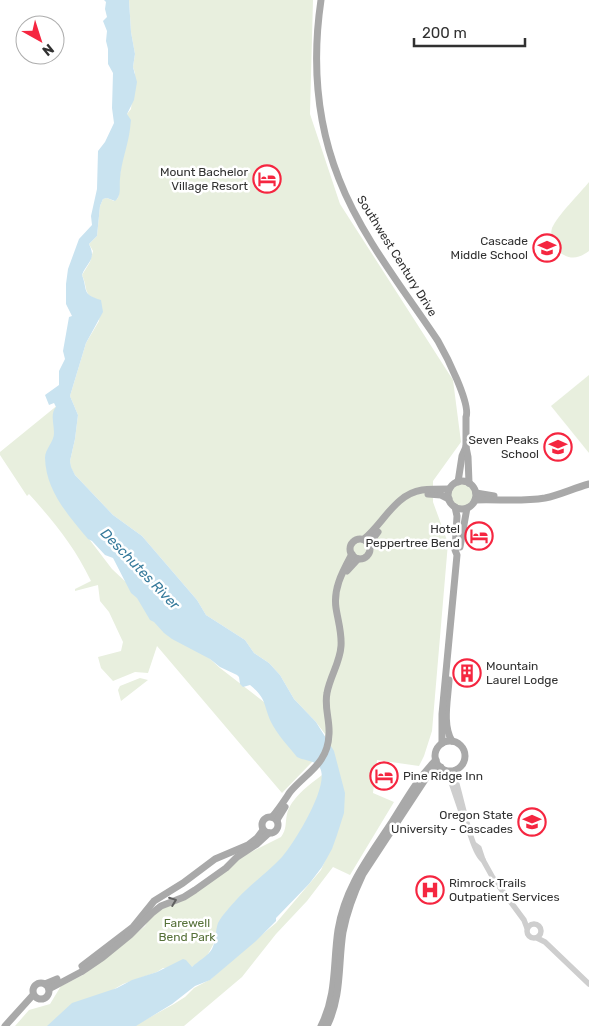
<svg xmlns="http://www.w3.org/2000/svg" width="589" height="1026" font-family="Rubik,sans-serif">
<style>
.green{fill:#e8efde}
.water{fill:#c9e3f0}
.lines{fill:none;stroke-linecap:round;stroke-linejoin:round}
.minor{stroke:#cecece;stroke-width:5.5}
.major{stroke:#a9a9a9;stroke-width:7}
.oneway{stroke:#616161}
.labels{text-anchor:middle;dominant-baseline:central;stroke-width:5;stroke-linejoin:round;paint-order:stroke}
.poi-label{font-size:12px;fill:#313131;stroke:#fff;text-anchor:end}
.street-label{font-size:12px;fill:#313131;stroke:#fff}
.park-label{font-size:12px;fill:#567139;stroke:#fff}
.water-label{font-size:14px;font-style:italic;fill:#367a9b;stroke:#fff}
</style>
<rect width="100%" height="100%" fill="#fff"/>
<g class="green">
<path d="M 129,0 L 313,0 L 310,114 L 340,204 L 453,380 L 461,442 L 433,481 L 433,502 L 448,543 L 432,731 L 424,756 L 419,766 L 377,760 L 373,793 L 394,802 L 350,875 L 333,867 L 307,901 L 276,934 L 242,977 L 184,1026 L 134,1026 L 174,1004 L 185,997 L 194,988 L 211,979 L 235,957 L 276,923 L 321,870 L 327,856 L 325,734 L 316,722 L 294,699 L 280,675 L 269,663 L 254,653 L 245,640 L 206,615 L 197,600 L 142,536 L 113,515 L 75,475 L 71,468 L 70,461 L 75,439 L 78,415 L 70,396 L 86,343 L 99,321 L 101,301 C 81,294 89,290 82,275 L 90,262 L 93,251 L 89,244 L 97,236 L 100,206 L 103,199 L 107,198 L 114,201 L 118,198 L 119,193 L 119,181 L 128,118 L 127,114 L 131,109 L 135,73 L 133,67 L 135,54 L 131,32 Z"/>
<path d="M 589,182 L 589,251 C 581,257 573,260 564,255 C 554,250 549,239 552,228 C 557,216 580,193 589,182 Z"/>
<polygon points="589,375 589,453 551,406"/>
<path d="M 59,404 L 83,531 L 112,569 L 129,585 L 220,668 L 264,702 L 313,761 L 282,793 L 157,646 L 148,673 L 135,672 L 113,681 L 101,668 L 98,657 L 121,651 L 123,642 L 109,612 L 100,601 L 98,585 L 75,591 L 75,589 L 91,581 C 74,546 55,523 29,494 L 27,496 L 0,455 L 0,452 Z"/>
<circle cx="462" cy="495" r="11"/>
<polygon points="140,678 148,680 121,701 118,690 120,686"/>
<path d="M 322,772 L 326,781 L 299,839 L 221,930 L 207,956 L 192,967 L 163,968 L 157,972 L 123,984 L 50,1026 L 15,1026 L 29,1010 L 50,1004 L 61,986 L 83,975 L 117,949 L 145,926 L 151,916 L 239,858 L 281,837 C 287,829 285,823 287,814 C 291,798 309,785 322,775 Z"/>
</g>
<path class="water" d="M 104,0 L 129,0 L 131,32 L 135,54 L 133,67 L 137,82 L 134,100 L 127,114 L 131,120 L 130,129 C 128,146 121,162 120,179 C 119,187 122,195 115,201 L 107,198 L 103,199 L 100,206 L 97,236 L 89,244 C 97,260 87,262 82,275 C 88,290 81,294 101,300 L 103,312 L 86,343 L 70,396 L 78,415 L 75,439 L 70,461 L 71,467 L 75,475 L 113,515 L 142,536 L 197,600 L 206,615 L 245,640 L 254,653 L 269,663 L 280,675 L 294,699 L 316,722 L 334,751 L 345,793 L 344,813 L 337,835 L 332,849 L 322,867 L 309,884 L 276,918 L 276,921 L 256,941 L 210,980 L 195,986 L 172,1004 L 136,1026 L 47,1026 L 72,1003 L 117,988 L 132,980 L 157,972 L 183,959 L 186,960 L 192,967 C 198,961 208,956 212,949 C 216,941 215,932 218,923 C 222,915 231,906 237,899 C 251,884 268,872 282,857 C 294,843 330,786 320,768 C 316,760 304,761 297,757 C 288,746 277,734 271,722 C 263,704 267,699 250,685 L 243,687 L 240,684 L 239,677 L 237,675 L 220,667 L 210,659 L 172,639 L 164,633 L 154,622 L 150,620 L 137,598 L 131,593 L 113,558 L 105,555 L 92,541 L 88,539 C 68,515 46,491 45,458 C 45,449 54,442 54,433 C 54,424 50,414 56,407 L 54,403 L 49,405 L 45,395 L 59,385 L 59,371 L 65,359 L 63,351 L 69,317 L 72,316 L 66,304 L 66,284 L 68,269 L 79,239 L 92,225 L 91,216 L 97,189 L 98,151 L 105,142 L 114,123 L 112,108 L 113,73 L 108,64 L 108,49 L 106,41 L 107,31 L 103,21 L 107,17 L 105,9 L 106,2 Z"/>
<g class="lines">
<g class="minor">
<path d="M 457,769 L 455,778 C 461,795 471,852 483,860"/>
<polyline points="446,770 450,779 465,823"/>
<polyline points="475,845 479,848 483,860 493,878 524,920 527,928"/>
<circle cx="534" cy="931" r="7"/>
<polyline points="537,938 545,942 589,984"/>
</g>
<g class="major">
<path d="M 321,0 C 312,61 316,121 339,179 C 361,236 404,290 438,341 C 446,355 471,404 466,417 L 466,447 L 462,456 L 458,482"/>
<polyline points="466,447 468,457 469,483"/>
<circle cx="462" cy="495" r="14"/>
<polyline points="476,493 494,496"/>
<polyline points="428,494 441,495 449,499"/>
<path d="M 475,500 C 499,499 521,502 545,498 C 560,495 574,488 589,484"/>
<circle cx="360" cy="549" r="10"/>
<path d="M 364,539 C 383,524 395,494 422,490 C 431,489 441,489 449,489"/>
<polyline points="369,544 378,532"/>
<polyline points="460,547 467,508"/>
<polyline points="347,571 358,559"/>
<path d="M 449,680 C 448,699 442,725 452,741"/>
<circle cx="450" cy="756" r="15"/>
<polyline points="442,743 442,714 457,555 455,550 457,516 455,507"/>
<circle cx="270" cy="825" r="8"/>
<path d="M 272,817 C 279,809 284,801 290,792 C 307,772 328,764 329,734 C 330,720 324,707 327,693 C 330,676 340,663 341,646 C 342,633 338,621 336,608 C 333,588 343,571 352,554"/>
<polyline points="277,820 285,807"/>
<polyline points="82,966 133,927 154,901 183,883 215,859 248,845 257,838 263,830"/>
<circle cx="41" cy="991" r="8"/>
<polyline points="45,984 57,979"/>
<polyline points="49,989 81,972 103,957 130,935 152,913 161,906 184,897 195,890 226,868 237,857 257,844 269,833"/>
<polyline points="5,1026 33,995"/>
<path d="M 321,1026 C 337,995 333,963 338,930 C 345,887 369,857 392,822 C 406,800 418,778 436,760"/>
<path d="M 327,1026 C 342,996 338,964 343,932 C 347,911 354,893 363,874 L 428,775 L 434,769 L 441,767"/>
</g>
</g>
<defs><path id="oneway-chevron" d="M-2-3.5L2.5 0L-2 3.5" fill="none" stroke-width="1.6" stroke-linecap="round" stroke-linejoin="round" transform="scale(1.25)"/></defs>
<use class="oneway" href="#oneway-chevron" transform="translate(173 901) rotate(-21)"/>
<defs>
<g id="hotel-ring" transform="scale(1.4375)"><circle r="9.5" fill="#fff" stroke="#f52640" stroke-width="1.5"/><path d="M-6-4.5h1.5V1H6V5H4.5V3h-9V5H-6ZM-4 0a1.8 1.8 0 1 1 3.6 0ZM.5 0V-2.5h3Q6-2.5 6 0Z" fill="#f52640"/></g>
<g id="school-ring" transform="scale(1.4375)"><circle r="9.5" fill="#fff" stroke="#f52640" stroke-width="1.5"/><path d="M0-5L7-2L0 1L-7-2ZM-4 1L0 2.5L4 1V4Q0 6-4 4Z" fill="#f52640"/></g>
<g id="building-ring" transform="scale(1.4375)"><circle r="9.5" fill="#fff" stroke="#f52640" stroke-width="1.5"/><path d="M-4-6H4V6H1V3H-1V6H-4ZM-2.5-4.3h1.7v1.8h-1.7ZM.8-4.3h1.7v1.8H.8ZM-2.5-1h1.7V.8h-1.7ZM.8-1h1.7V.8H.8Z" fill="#f52640"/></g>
<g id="university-ring" transform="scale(1.4375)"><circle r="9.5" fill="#fff" stroke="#f52640" stroke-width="1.5"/><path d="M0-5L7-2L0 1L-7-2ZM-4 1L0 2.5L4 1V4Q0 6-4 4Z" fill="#f52640"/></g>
<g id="hospital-ring" transform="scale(1.4375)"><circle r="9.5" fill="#fff" stroke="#f52640" stroke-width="1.5"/><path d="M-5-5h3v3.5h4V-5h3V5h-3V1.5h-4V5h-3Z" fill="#f52640"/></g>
</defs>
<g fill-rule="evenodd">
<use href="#hotel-ring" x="267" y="179"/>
<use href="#school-ring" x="547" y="248"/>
<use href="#school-ring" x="558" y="447"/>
<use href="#hotel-ring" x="479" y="536"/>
<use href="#building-ring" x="467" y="673"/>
<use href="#hotel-ring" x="384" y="776"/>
<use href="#university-ring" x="532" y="822"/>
<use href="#hospital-ring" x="430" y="890"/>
</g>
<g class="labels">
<g class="poi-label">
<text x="248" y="172">Mount Bachelor<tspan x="248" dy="14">Village Resort</tspan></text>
<text x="528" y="241">Cascade<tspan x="528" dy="14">Middle School</tspan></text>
<text x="539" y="440">Seven Peaks<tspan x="539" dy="14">School</tspan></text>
<text x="460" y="529">Hotel<tspan x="460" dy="14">Peppertree Bend</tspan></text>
<text x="486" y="666" text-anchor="start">Mountain<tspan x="486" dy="14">Laurel Lodge</tspan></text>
<text x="403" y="776" text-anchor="start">Pine Ridge Inn</text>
<text x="513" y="815">Oregon State<tspan x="513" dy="14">University - Cascades</tspan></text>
<text x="449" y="883" text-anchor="start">Rimrock Trails<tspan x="449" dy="14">Outpatient Services</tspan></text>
</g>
<g class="street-label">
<text transform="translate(397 256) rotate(58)">Southwest Century Drive</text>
</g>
<g class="park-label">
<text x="187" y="923">Farewell<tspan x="187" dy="14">Bend Park</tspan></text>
</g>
<g class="water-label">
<text transform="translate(140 569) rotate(46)">Deschutes River</text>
</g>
</g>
<g transform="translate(40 40) rotate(141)"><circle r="24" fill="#ffffff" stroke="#adadad"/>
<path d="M0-4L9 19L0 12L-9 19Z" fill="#f52640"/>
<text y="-8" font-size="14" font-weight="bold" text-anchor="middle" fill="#313131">N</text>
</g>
<path d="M414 38v8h111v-8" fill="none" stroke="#313131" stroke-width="2.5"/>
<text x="422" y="38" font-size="15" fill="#313131" stroke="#ffffff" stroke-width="4" paint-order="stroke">200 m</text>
</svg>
